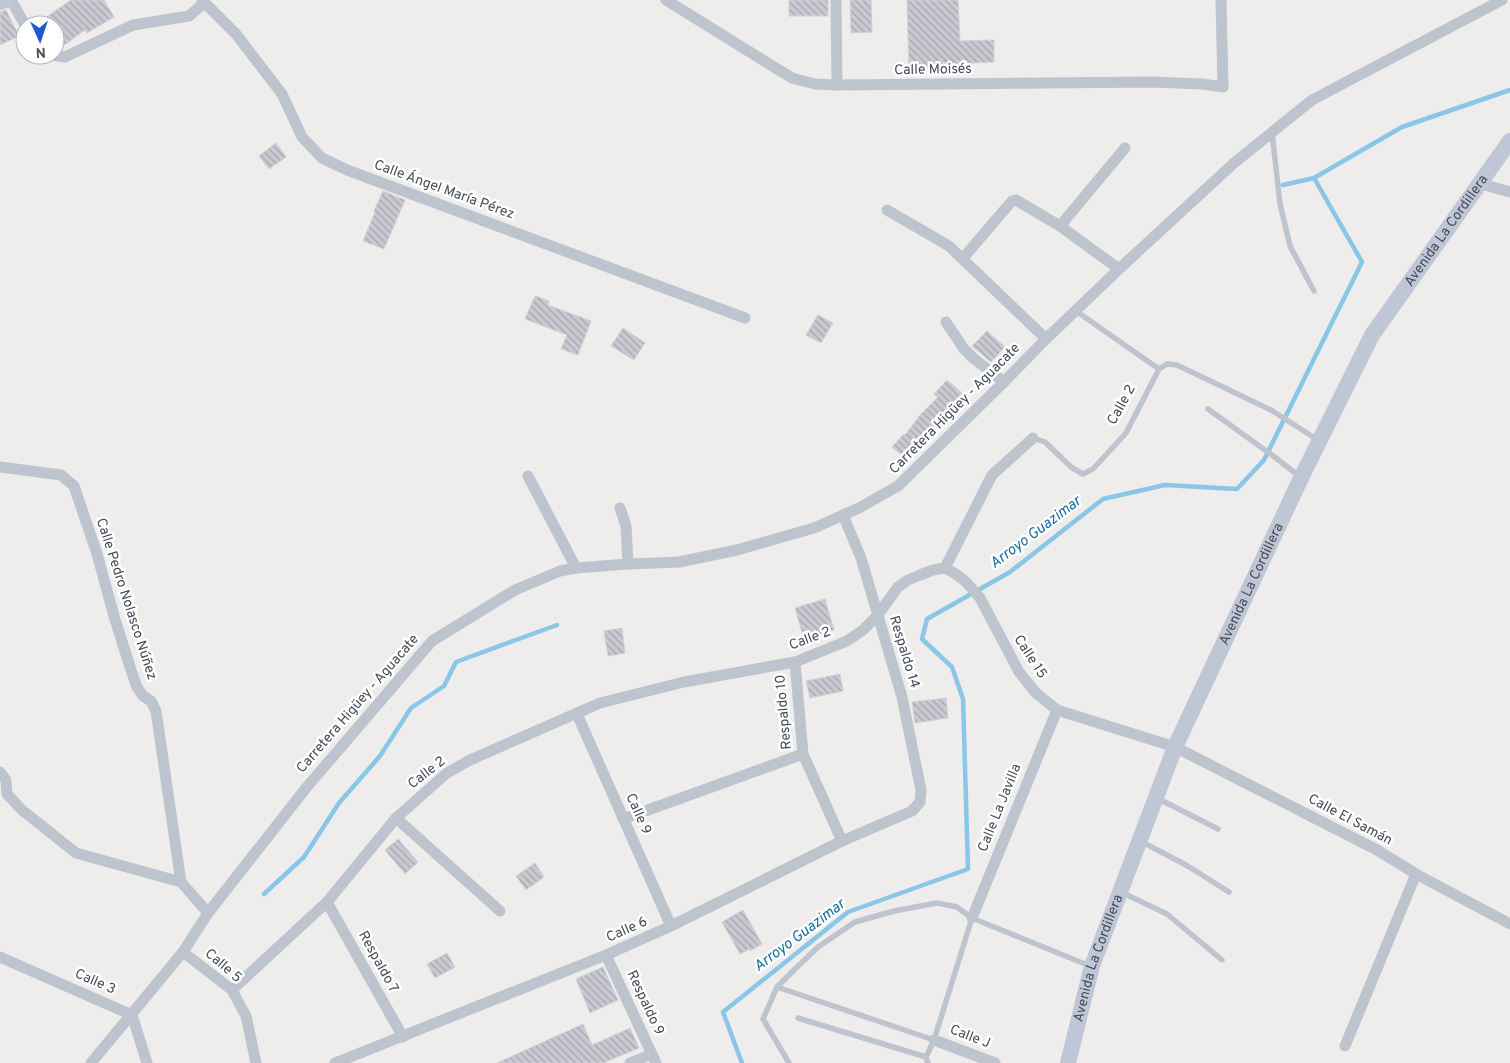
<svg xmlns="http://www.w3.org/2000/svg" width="1510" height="1063" font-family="Overpass,sans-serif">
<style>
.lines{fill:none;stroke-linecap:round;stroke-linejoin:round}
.stream{stroke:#89c6e7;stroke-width:4.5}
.building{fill:url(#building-back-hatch);stroke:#d0d1d7}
.service{stroke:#bdc4ce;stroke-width:5.5}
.minor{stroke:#bdc4ce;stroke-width:11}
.secondary{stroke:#bfc6d5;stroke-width:16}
.labels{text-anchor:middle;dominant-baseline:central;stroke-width:5;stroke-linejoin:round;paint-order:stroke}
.street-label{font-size:14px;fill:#454c58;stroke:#fff}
.water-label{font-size:15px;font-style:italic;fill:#126d9f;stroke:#fff}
</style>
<defs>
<pattern id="building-back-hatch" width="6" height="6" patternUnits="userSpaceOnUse" patternTransform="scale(1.25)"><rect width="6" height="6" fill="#c9cad1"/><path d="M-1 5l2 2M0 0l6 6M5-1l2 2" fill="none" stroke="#a5a6ac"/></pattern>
</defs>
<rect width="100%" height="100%" fill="#efecec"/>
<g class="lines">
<g class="stream">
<polyline points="1283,185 1314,178 1402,127 1510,90"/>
<polyline points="264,894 304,857 339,803 380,756 411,708 444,686 456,662 557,625"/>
<polyline points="742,1063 723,1012 848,912 968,869 963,699 952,667 922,639 927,619 1010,572 1103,499 1165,485 1237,489 1264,460 1362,262 1314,178"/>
</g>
</g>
<g class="building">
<polygon points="71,0 104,0 114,17 87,33 85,30 63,46 55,34 55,25 35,25"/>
<rect x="789" y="0" width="39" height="16"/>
<polygon points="850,0 871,0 872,32 851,33"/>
<polygon points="907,0 958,0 960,41 994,40 994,62 951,64 951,70 909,72"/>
<polygon points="6,10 19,36 0,45 0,12"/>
<polygon points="276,143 286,157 269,169 259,156"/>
<polygon points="383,191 405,200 384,249 363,241 375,212 374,211"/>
<polygon points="535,296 549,301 548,305 591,321 578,355 561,349 567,335 525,319"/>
<polygon points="818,315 833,323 821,343 806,335"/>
<polygon points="623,328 645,343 634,360 611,346"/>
<polygon points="987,331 1005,347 991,362 972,346"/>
<polygon points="947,380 964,395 949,413 905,458 892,447 904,434 905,435 921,414 938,397 934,394"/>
<polygon points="825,599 834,630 804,639 795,608"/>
<polygon points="622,628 625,653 608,656 604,631"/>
<polygon points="840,674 843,691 810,698 806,681"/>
<polygon points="946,698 948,718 915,723 912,702"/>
<polygon points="398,839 418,862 405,874 385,850"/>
<polygon points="535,863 544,877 526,890 516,876"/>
<polygon points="743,910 762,944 750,951 749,949 740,954 722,922"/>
<polygon points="447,953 455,967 435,978 427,964"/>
<polygon points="603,967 618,1000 590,1013 576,979"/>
<polygon points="583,1024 592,1045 630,1028 639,1048 603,1063 497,1063"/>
</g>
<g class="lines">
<g class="service">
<polyline points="1272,132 1280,204 1290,246 1314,291"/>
<polyline points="1076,311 1159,369"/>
<polyline points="1208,409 1276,458 1299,476"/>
<polyline points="1033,438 1045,442 1071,467 1083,474 1093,469 1126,433 1159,369 1167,364 1177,365 1271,410 1318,440"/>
<polyline points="1157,798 1218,829"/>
<polyline points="1142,842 1186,865 1229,892"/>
<polyline points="1123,893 1167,914 1222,960"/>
<polyline points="777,987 934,1040"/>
<polyline points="798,1018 926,1057 928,1063"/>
<polyline points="926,1057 934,1040 972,918"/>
<polyline points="789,1063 763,1019 777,987 796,968 818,947 855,922 894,911 937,903 957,907 972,918 1090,966"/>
</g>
<g class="minor">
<polyline points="11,0 25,25"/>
<polyline points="202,0 236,34 282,94 302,137 322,158 347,170 745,318"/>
<polyline points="666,0 792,78 815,84 837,85 1154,82 1202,84 1223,87 1221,0"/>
<polyline points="836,0 837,85"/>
<polyline points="52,55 65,57 133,25 189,16 204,3"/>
<polyline points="1481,184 1510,192"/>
<polyline points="887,210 949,246 1046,339"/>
<polyline points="1060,226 1125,148"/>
<polyline points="963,258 1012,201 1016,200 1060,226 1119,269"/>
<polyline points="946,322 964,349 973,358 1004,382"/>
<polyline points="0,467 61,475 74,486 97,554 114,616 131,670 137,687 143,696 151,701 156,711 181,882"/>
<polyline points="528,476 576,568"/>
<polyline points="620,508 626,526 628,564"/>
<polyline points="945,568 956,574 966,582 980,598 1019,672 1036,693 1057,710 1175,747 1377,850 1416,874 1510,924"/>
<polyline points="795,662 803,754 842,841"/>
<polyline points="577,714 671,926"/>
<polyline points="0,772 6,780 7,794 22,810 76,853 181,882 208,913"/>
<polyline points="396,818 500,911"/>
<polyline points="623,819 803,754"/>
<polyline points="327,902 403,1037"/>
<polyline points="972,918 1057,710"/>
<polyline points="183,952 232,990 246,1016 256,1063"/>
<polyline points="606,955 656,1063"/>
<polyline points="0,957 132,1015 147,1063"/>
<polyline points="232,990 327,902 396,818 447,773 470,760 600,703 684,682 795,662 847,641 863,630 877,616 898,587 908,580 920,575 933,570 945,568 992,475 1033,438"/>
<polyline points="934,1040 995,1063"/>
<polyline points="1345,1046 1416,874"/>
<polyline points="91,1063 183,952 208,913 306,788 432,641 515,590 560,571 576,568 628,564 679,562 737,550 814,528 859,508 898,486 1004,382 1046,339 1119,269 1234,163 1312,100 1502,0"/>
<polyline points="335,1063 606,955 671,926 842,841 912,811 920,802 921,790 902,697 861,558 843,515"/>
<polyline points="630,1063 652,1054"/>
</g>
<g class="secondary">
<polyline points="0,2 6,0"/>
<path id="s1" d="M 1068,1063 L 1092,966 L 1175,747 L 1301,478 L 1372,335 L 1510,141"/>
</g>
</g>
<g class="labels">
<g class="street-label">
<text transform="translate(933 70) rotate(-1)">Calle Moisés</text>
<text transform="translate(444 190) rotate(20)">Calle Ángel María Pérez</text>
<text stroke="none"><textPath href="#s1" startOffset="919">Avenida La Cordillera</textPath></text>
<text transform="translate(1122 405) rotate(-61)">Calle 2</text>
<text transform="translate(955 409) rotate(-45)">Carretera Higüey - Aguacate</text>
<text stroke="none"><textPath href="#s1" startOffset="514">Avenida La Cordillera</textPath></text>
<text transform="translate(126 599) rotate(72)">Calle Pedro Nolasco Núñez</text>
<text transform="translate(810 639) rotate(-20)">Calle 2</text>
<text transform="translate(904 652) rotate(73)">Respaldo 14</text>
<text transform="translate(1030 657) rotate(57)">Calle 15</text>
<text transform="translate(358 704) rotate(-49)">Carretera Higüey - Aguacate</text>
<text transform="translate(784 712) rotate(-95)">Respaldo 10</text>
<text transform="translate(427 773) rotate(-38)">Calle 2</text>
<text transform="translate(1000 808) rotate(-68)">Calle La Javilla</text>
<text transform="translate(638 814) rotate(66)">Calle 9</text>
<text transform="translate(1350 820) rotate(28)">Calle El Samán</text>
<text transform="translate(627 930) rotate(-24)">Calle 6</text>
<text stroke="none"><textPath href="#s1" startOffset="109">Avenida La Cordillera</textPath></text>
<text transform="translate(378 962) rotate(61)">Respaldo 7</text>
<text transform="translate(223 966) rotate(41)">Calle 5</text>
<text transform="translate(95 982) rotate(24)">Calle 3</text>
<text transform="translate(645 1003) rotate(65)">Respaldo 9</text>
<text transform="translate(970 1037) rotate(21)">Calle J</text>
</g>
<g class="water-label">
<text transform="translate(1036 533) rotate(-37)">Arroyo Guazimar</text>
<text transform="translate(800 936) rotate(-37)">Arroyo Guazimar</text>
</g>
</g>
<g transform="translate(40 40) rotate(177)"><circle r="24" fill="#ffffff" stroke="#b5b7bc"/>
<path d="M0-4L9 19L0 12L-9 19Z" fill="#2055d4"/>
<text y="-8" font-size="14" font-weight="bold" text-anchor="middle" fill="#454c58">N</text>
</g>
</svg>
